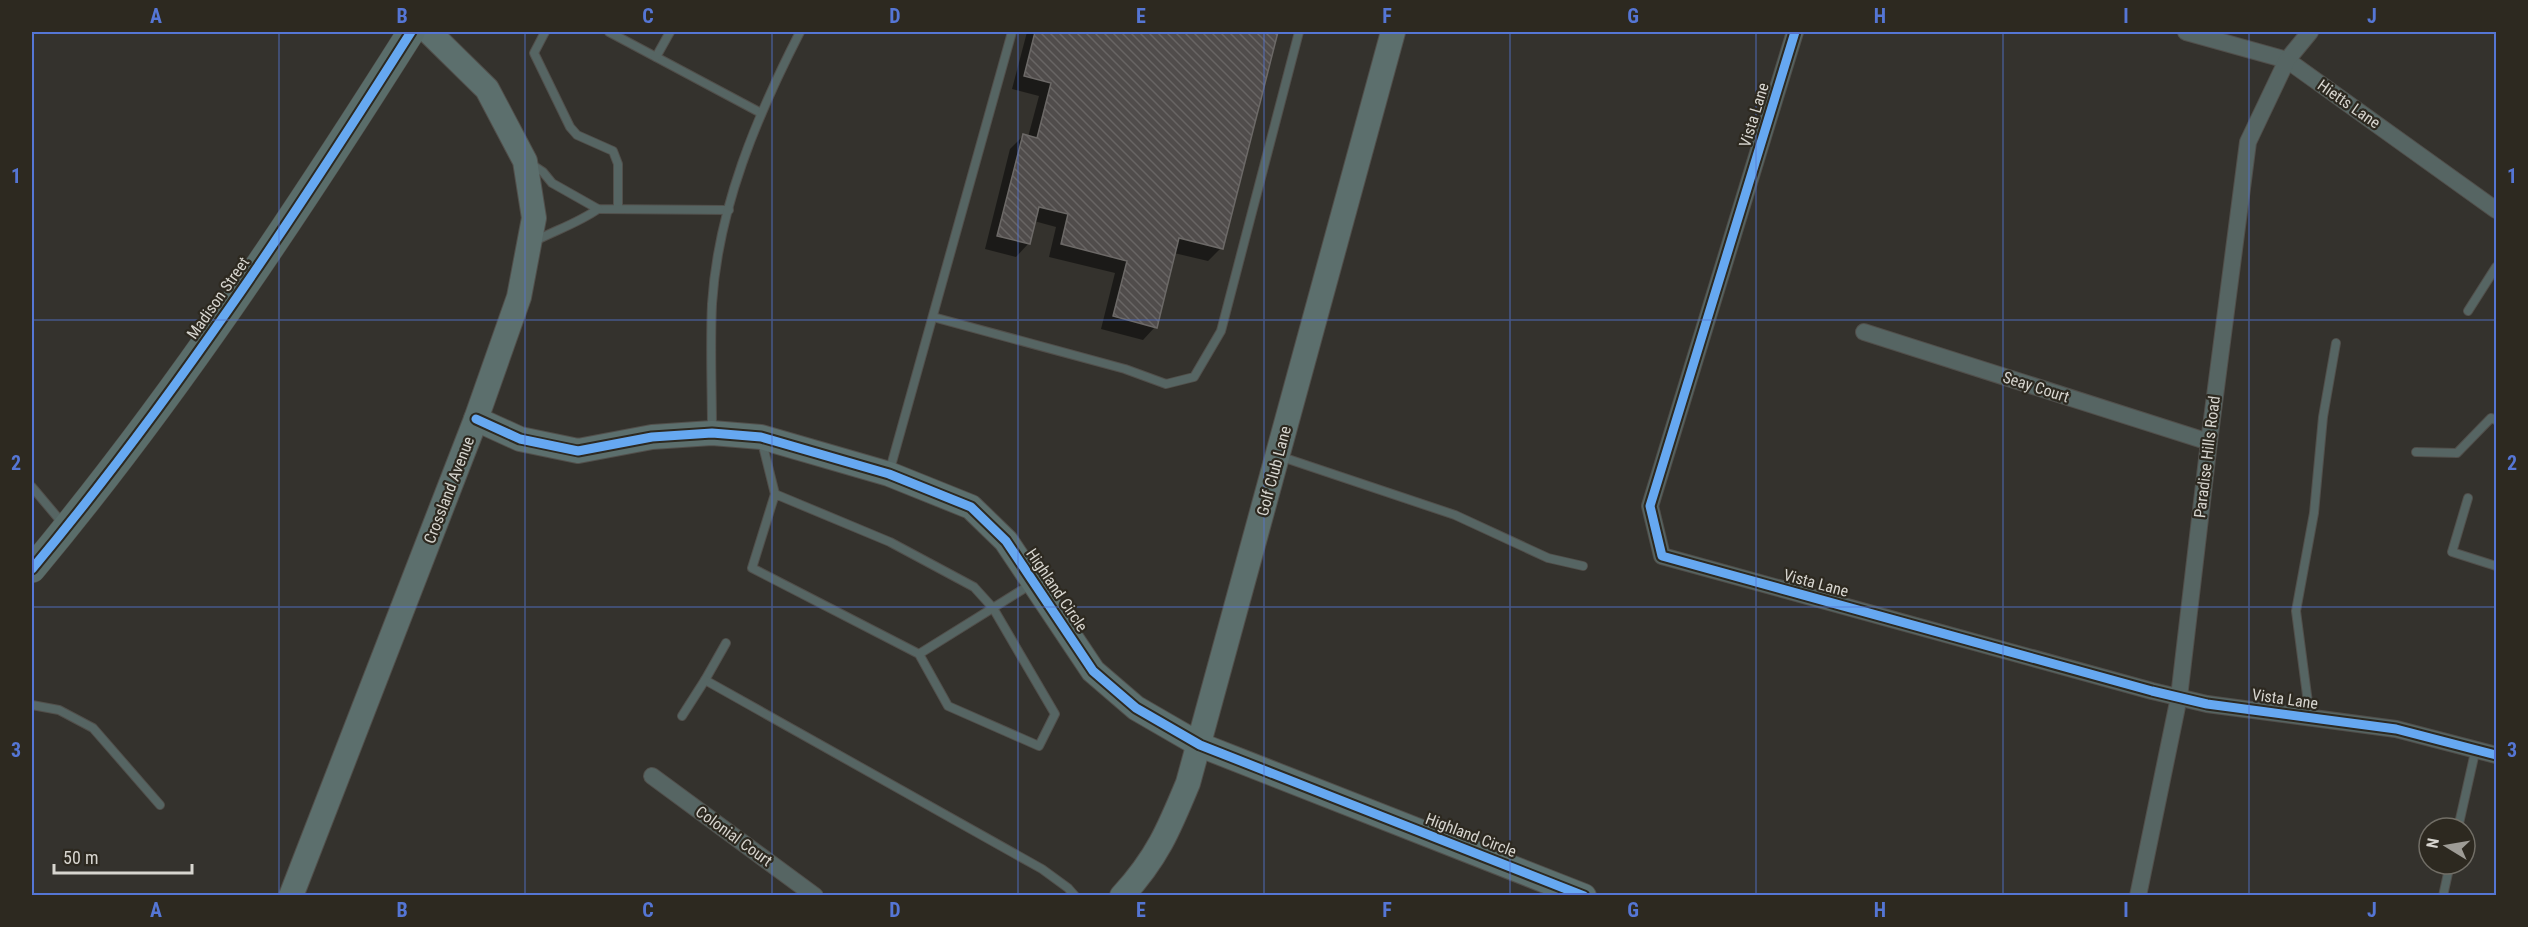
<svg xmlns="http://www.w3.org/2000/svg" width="2528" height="927" font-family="'Roboto Condensed',sans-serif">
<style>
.shadow{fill:#0007}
.building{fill:url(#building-back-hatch);stroke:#6c6967;stroke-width:1.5}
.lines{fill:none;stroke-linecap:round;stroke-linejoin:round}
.lane-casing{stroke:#514f4b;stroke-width:10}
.street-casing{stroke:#514f4b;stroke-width:18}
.secondary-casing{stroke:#514f4b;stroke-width:26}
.primary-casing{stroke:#514f4b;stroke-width:28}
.lane{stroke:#566563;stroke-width:8}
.street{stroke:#566563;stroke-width:16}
.secondary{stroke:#5c6f6d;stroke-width:24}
.primary{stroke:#5a6d6a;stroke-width:27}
.cycleway-casing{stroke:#2d2920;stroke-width:13}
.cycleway{stroke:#66a8f1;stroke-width:9}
.grid{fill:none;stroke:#5576d5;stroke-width:1.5;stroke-opacity:0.55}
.labels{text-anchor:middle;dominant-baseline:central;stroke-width:4.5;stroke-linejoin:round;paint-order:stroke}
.street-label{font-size:16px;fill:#d7d5cf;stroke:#2d2920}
.neatline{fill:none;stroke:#5576d5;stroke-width:2}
.grid-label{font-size:20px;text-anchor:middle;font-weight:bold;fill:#5576d5}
</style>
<defs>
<pattern id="building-back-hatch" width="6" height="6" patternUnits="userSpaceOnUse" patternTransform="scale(1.5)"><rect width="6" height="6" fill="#504c4b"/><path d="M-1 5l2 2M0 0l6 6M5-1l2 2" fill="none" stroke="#686564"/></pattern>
</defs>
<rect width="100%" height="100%" fill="#34322d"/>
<polygon class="shadow" points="1027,32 1277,32 1221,248 1208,261 1174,253 1155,327 1143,340 1101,329 1115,273 1049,257 1056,227 1034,221 1028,244 1016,257 985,249 1010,149 1023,136 1028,137 1039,96 1012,89"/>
<polygon class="building" points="1035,32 1278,32 1223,249 1179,238 1157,328 1113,316 1127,261 1061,244 1068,214 1039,207 1030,244 997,236 1023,134 1037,138 1051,83 1024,76"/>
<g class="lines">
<g class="lane-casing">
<g id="lane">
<polyline points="545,32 534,53 570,127 577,135 613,151 618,164 618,209"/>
<polyline points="609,32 761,113"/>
<polyline points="656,57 670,32"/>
<polyline points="531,164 543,172 552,183 598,209 729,210"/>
<path d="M 535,241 C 556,230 578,223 598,209"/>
<polyline points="2468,311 2496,267"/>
<polyline points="933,317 1125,369 1166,384 1194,377 1221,331 1299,32"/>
<path d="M 712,432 C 712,390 710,347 712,304 C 718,208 757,116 800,32"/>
<polyline points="762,442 775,494"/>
<polyline points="2416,452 2457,453 2491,418 2496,420"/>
<polyline points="1279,456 1455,515 1548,558 1583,566"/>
<polyline points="889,473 1012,32"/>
<polyline points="32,487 64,525"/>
<polyline points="2468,498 2452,552 2496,566"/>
<polyline points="726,643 705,680 1042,869 1068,888 1075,896"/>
<polyline points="919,654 752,568 775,494 890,542 974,587 993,608 1055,714 1039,746 948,706 919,654 1033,583"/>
<polyline points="32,705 59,710 93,728 160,805"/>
<polyline points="682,716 705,680"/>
<polyline points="2310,718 2296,611 2314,513 2323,417 2336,343"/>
<polyline points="2458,828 2476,748"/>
<polyline points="2443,896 2450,864"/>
</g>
</g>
<g class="street-casing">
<g id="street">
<polyline points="1795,32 1650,506 1662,556 2152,691 2207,704 2396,729 2496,755"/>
<polyline points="2186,32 2287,60 2496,210"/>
<polyline points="1864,332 2209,442"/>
<polyline points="652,776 815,896"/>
<polyline points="2138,896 2179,697 2209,442 2248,142 2287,60 2310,32"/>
</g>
</g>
<g class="secondary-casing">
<g id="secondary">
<polyline points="476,419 520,439 578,451 652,437 712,433 761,437 889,474 971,507 1006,541 1093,671 1136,708 1200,745 1584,896"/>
<polyline points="291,896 476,419 519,297 534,218 525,161 487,89 429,32"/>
<path d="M 1122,896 C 1157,858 1169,829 1188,783 L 1393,32"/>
</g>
</g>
<g class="primary-casing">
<path id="primary" d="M 32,569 C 173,400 294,217 411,32"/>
</g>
<use href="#lane" class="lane"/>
<use href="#street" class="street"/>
<use href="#secondary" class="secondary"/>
<use href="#primary" class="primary"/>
<g class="cycleway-casing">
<g id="cycleway">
<polyline points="1795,32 1650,506 1662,556 2152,691 2207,704 2396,729 2496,755"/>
<polyline points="476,419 520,439 578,451 652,437 712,433 761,437 889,474 971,507 1006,541 1093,671 1136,708 1200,745 1584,896"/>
<path d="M 32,569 C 173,400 294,217 411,32"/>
</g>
</g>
<use href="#cycleway" class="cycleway"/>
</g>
<path class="grid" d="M 279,32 L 279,896M 525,32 L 525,896M 772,32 L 772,896M 1018,32 L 1018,896M 1264,32 L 1264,896M 1510,32 L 1510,896M 1756,32 L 1756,896M 2003,32 L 2003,896M 2249,32 L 2249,896M 32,320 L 2496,320M 32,607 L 2496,607"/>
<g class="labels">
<g class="street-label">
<text transform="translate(2349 104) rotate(35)">Hietts Lane</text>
<text transform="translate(1754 115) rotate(-73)">Vista Lane</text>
<text transform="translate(218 298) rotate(-55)">Madison Street</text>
<text transform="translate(2036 387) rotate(18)">Seay Court</text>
<text transform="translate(2207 457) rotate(-83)">Paradise Hills Road</text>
<text transform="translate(1274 471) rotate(-75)">Golf Club Lane</text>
<text transform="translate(449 490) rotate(-69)">Crossland Avenue</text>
<text transform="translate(1816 583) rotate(15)">Vista Lane</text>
<text transform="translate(1057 590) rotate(56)">Highland Circle</text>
<text transform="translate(2285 699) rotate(8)">Vista Lane</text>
<text transform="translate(1471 835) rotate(21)">Highland Circle</text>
<text transform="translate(734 836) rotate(36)">Colonial Court</text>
</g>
</g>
<rect width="2528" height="927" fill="none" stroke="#2d2920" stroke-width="66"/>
<g transform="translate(2447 846) rotate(281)"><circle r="28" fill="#2d2920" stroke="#716e66" stroke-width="1.5"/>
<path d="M0-4.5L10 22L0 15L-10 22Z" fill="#9e9c96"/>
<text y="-9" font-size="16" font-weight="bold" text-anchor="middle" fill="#d7d5cf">N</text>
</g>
<path d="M54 864v9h138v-9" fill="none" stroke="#d7d5cf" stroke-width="3"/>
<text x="63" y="864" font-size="18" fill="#d7d5cf" stroke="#2d2920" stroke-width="4.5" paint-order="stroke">50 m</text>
<rect x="33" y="33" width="2462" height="861" class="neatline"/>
<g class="grid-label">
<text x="156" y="23">A</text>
<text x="402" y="23">B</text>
<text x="648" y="23">C</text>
<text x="895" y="23">D</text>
<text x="1141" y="23">E</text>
<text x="1387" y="23">F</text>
<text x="1633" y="23">G</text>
<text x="1880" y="23">H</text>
<text x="2126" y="23">I</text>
<text x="2372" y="23">J</text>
<text x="16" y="183">1</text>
<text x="2512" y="183">1</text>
<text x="16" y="470">2</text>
<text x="2512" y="470">2</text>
<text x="16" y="757">3</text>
<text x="2512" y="757">3</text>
<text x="156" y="917">A</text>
<text x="402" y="917">B</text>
<text x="648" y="917">C</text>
<text x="895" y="917">D</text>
<text x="1141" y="917">E</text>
<text x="1387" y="917">F</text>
<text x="1633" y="917">G</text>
<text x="1880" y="917">H</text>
<text x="2126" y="917">I</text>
<text x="2372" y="917">J</text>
</g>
</svg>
